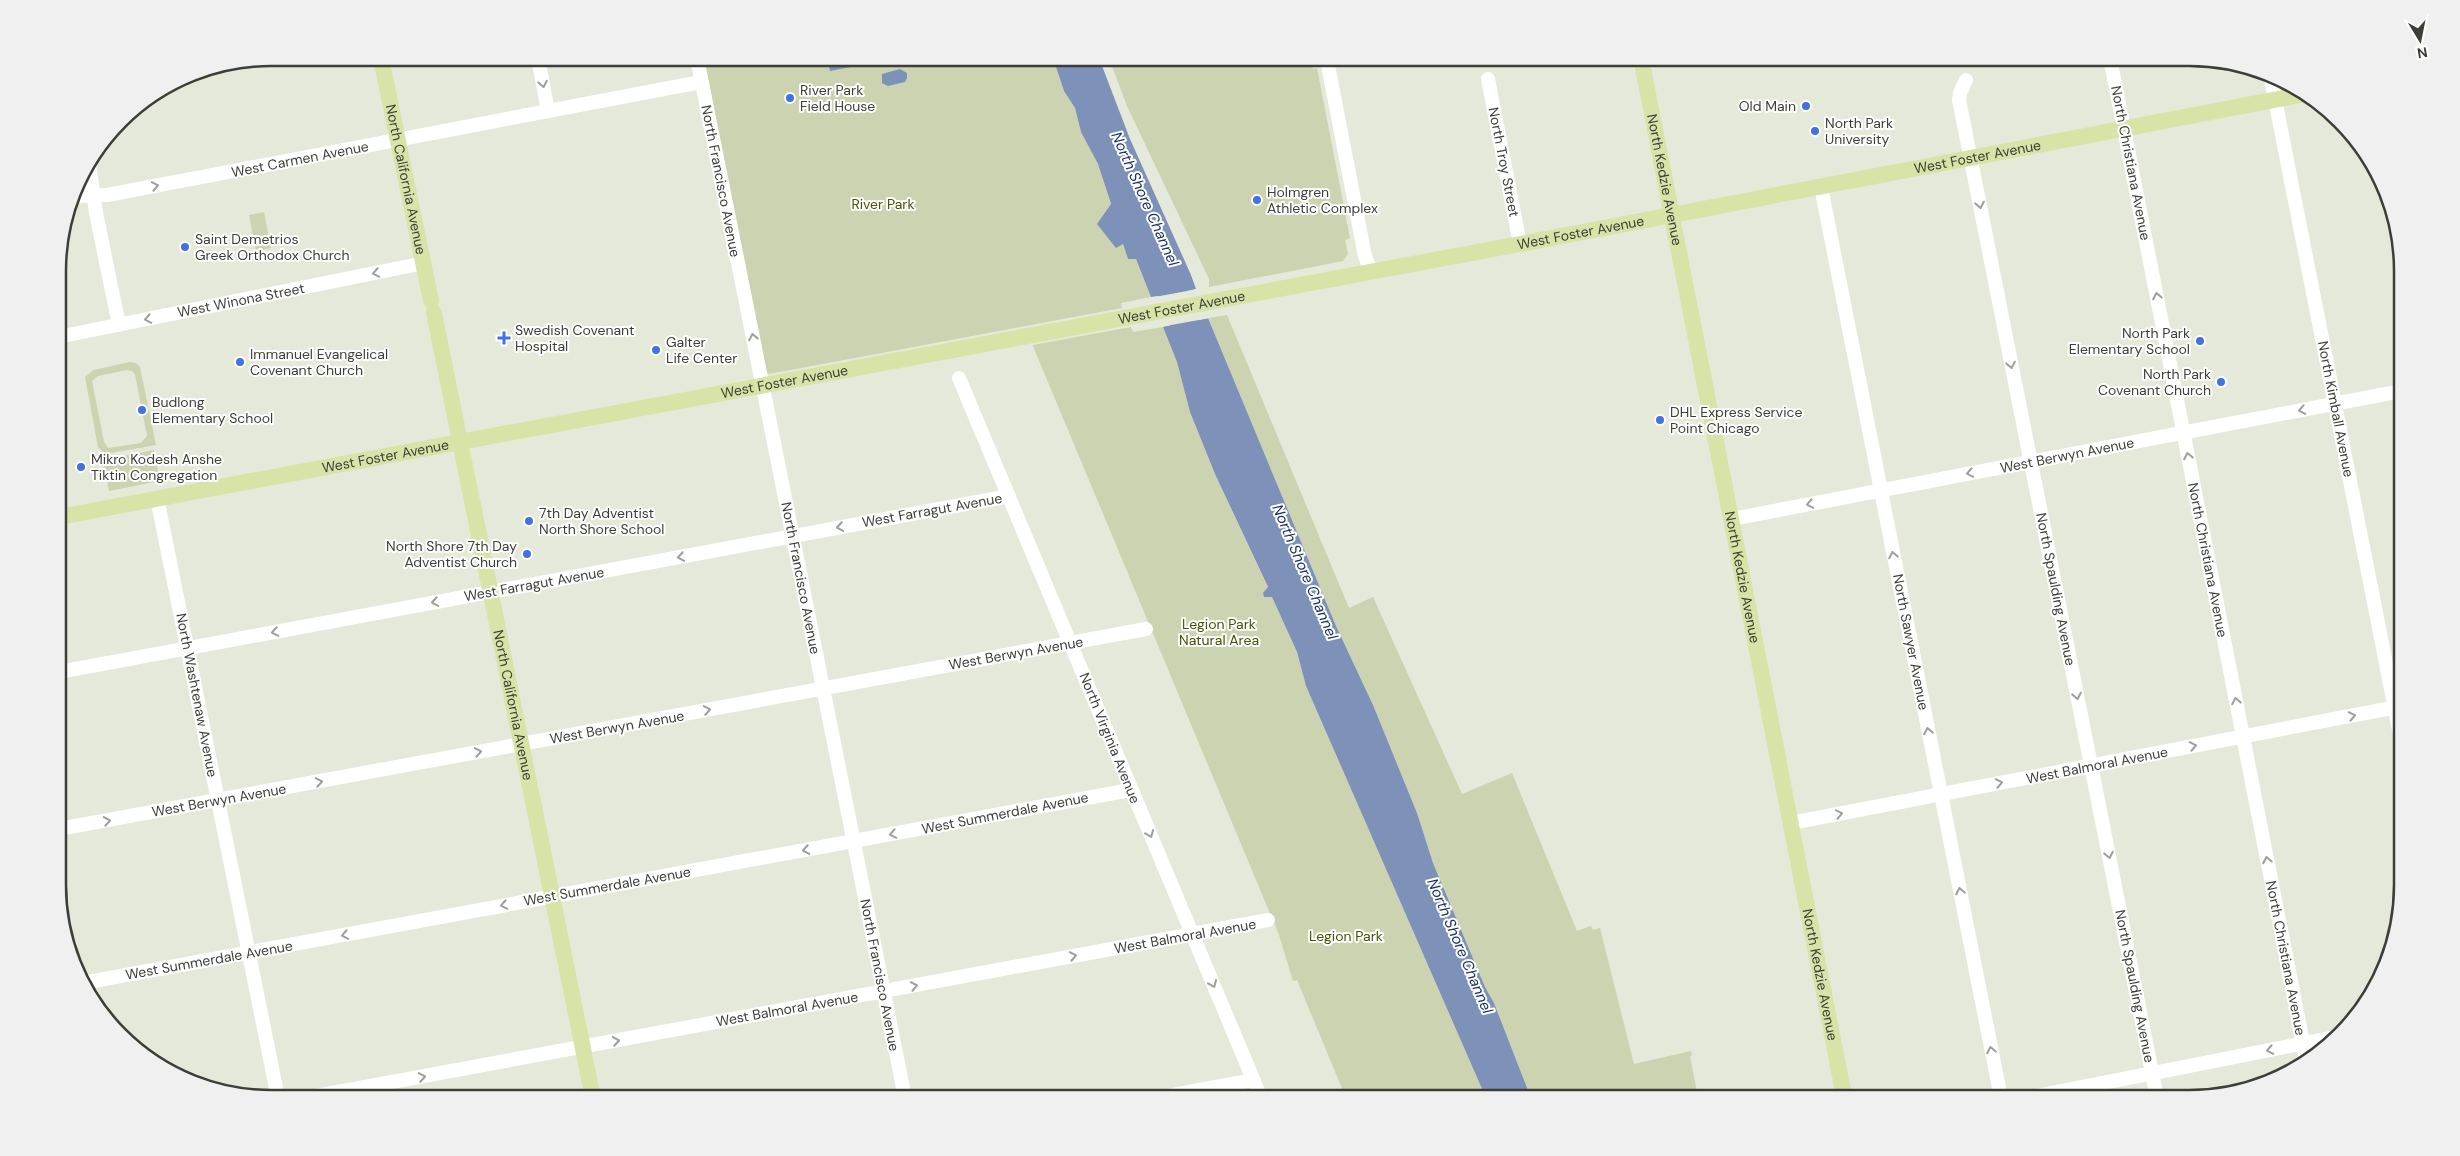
<svg xmlns="http://www.w3.org/2000/svg" width="2460" height="1156" font-family="'DM Sans',sans-serif">
<style>
.green{fill:#cbd3b0;fill-rule:evenodd}
.water{fill:#7e91b8}
.pier{fill:#e5e9d9}
.lines{fill:none;stroke-linecap:round;stroke-linejoin:round}
.minor{stroke:#fff;stroke-width:14}
.major{stroke:#d7e3a7;stroke-width:16}
.oneway{stroke:#9e9e9b}
.poi-dot{fill:#4371e3;stroke:#fff;stroke-width:2}
.labels{text-anchor:middle;dominant-baseline:central;stroke-width:4;stroke-linejoin:round;paint-order:stroke}
.poi-label{font-size:14px;fill:#3c3e37;stroke:#fff;text-anchor:start}
.street-label{font-size:14px;fill:#3c3e37;stroke:#fff}
.park-label{font-size:14px;fill:#465003;stroke:#fff}
.water-label{font-size:15px;font-style:italic;fill:#1c3264;stroke:#fff}
.rim{fill:none;stroke:#3c3e37;stroke-width:2.5}
</style>
<rect width="100%" height="100%" fill="#e5e9d9"/>
<g class="green">
<polygon points="704,58 1053,58 1064,91 1075,108 1081,132 1098,164 1111,205 1098,224 1123,244 1128,259 1136,259 1151,297 1121,303 1122,308 769,374 765,371"/>
<polygon points="1109,58 1311,58 1313,69 1317,68 1350,238 1345,240 1348,254 1343,261 1209,287 1209,279 1127,106"/>
<polygon points="264,212 271,248 256,251 249,215"/>
<polygon points="1227,315 1349,608 1373,597 1462,794 1512,773 1577,931 1591,926 1593,930 1600,928 1634,1064 1691,1051 1692,1055 1690,1056 1698,1098 1531,1098 1494,1003 1485,987 1433,863 1417,813 1373,705 1336,626 1208,318"/>
<polygon points="1131,327 1133,332 1163,327 1177,362 1190,412 1215,474 1268,588 1263,594 1265,597 1272,597 1297,652 1306,686 1486,1098 1346,1098 1297,980 1293,981 1279,935 1035,351 1033,345"/>
<path d="M 130,362 L 136,363 L 140,367 L 156,445 L 105,454 L 98,447 L 85,377 L 94,370 ZM 127,370 L 132,371 L 135,374 L 147,436 L 141,443 L 108,448 L 104,442 L 92,381 L 98,376 Z"/>
<polygon points="154,450 160,481 109,491 103,460"/>
</g>
<g class="water">
<polygon points="827,58 898,58 830,71"/>
<polygon points="1053,58 1099,58 1130,139 1191,275 1196,289 1187,291 1199,320 1208,318 1336,626 1373,705 1417,813 1433,863 1485,987 1494,1003 1531,1098 1486,1098 1306,686 1297,652 1272,597 1264,597 1263,593 1268,587 1215,474 1190,412 1177,362 1163,327 1171,325 1158,296 1151,297 1136,259 1128,259 1123,244 1116,248 1097,224 1111,204 1098,164 1081,132 1075,108 1064,91"/>
<path d="M 1434,58 L 1597,58 C 1543,67 1488,63 1434,58 Z"/>
<polygon points="900,69 907,73 907,78 905,82 888,86 882,83 882,74"/>
</g>
<polygon class="pier" points="1198,289 1197,291 1190,293 1200,317 1208,316 1210,318 1160,327 1162,325 1168,323 1157,299 1149,298"/>
<g class="lines">
<g class="minor">
<polyline points="538,58 548,111"/>
<polyline points="697,58 905,1098"/>
<polyline points="2110,58 2307,1063"/>
<polyline points="1327,60 1365,256 1371,272"/>
<polyline points="2270,74 2402,745"/>
<polyline points="1488,79 1520,244"/>
<polyline points="1966,80 1960,93 1959,100 2157,1098"/>
<polyline points="89,164 96,213 119,325"/>
<polyline points="1821,187 2001,1098"/>
<polyline points="74,196 107,195 701,82"/>
<polyline points="58,337 424,263"/>
<polyline points="959,378 1261,1098"/>
<polyline points="157,498 278,1098"/>
<polyline points="1732,519 2401,391"/>
<polyline points="59,672 1009,496"/>
<polyline points="1791,823 2402,706"/>
<polyline points="59,829 1146,629"/>
<polyline points="83,983 1130,790"/>
<polyline points="305,1098 1268,920"/>
<polyline points="1157,1098 1253,1080"/>
<polyline points="2027,1098 2335,1037"/>
</g>
<g class="major">
<path id="s1" d="M 381,58 L 431,301"/>
<path id="s2" d="M 1641,58 L 1844,1096 L 1846,1098"/>
<path id="s3" d="M 434,313 L 593,1098"/>
<path id="s4" d="M 59,517 L 1520,244 L 2305,94"/>
</g>
</g>
<defs><path id="oneway-chevron" d="M-2-3.5L2.5 0L-2 3.5" fill="none" stroke-width="1.6" stroke-linecap="round" stroke-linejoin="round" transform="scale(1.25)"/></defs>
<g class="oneway">
<use href="#oneway-chevron" transform="translate(543 84) rotate(79)"/>
<use href="#oneway-chevron" transform="translate(155 186) rotate(-11)"/>
<use href="#oneway-chevron" transform="translate(1980 205) rotate(79)"/>
<use href="#oneway-chevron" transform="translate(376 273) rotate(169)"/>
<use href="#oneway-chevron" transform="translate(2157 296) rotate(-101)"/>
<use href="#oneway-chevron" transform="translate(148 319) rotate(169)"/>
<use href="#oneway-chevron" transform="translate(753 337) rotate(-101)"/>
<use href="#oneway-chevron" transform="translate(2011 365) rotate(79)"/>
<use href="#oneway-chevron" transform="translate(2302 410) rotate(169)"/>
<use href="#oneway-chevron" transform="translate(2188 456) rotate(-101)"/>
<use href="#oneway-chevron" transform="translate(1970 473) rotate(169)"/>
<use href="#oneway-chevron" transform="translate(1810 504) rotate(169)"/>
<use href="#oneway-chevron" transform="translate(840 527) rotate(170)"/>
<use href="#oneway-chevron" transform="translate(1893 555) rotate(-101)"/>
<use href="#oneway-chevron" transform="translate(681 557) rotate(170)"/>
<use href="#oneway-chevron" transform="translate(435 602) rotate(170)"/>
<use href="#oneway-chevron" transform="translate(275 632) rotate(170)"/>
<use href="#oneway-chevron" transform="translate(2077 696) rotate(79)"/>
<use href="#oneway-chevron" transform="translate(2236 701) rotate(-101)"/>
<use href="#oneway-chevron" transform="translate(707 710) rotate(-10)"/>
<use href="#oneway-chevron" transform="translate(2352 716) rotate(-11)"/>
<use href="#oneway-chevron" transform="translate(1928 731) rotate(-101)"/>
<use href="#oneway-chevron" transform="translate(2193 746) rotate(-11)"/>
<use href="#oneway-chevron" transform="translate(478 752) rotate(-10)"/>
<use href="#oneway-chevron" transform="translate(319 782) rotate(-10)"/>
<use href="#oneway-chevron" transform="translate(1999 783) rotate(-11)"/>
<use href="#oneway-chevron" transform="translate(1839 814) rotate(-11)"/>
<use href="#oneway-chevron" transform="translate(107 821) rotate(-10)"/>
<use href="#oneway-chevron" transform="translate(893 834) rotate(169)"/>
<use href="#oneway-chevron" transform="translate(1150 834) rotate(67)"/>
<use href="#oneway-chevron" transform="translate(806 850) rotate(170)"/>
<use href="#oneway-chevron" transform="translate(2109 855) rotate(79)"/>
<use href="#oneway-chevron" transform="translate(2267 860) rotate(-101)"/>
<use href="#oneway-chevron" transform="translate(1960 891) rotate(-101)"/>
<use href="#oneway-chevron" transform="translate(504 905) rotate(169)"/>
<use href="#oneway-chevron" transform="translate(345 935) rotate(169)"/>
<use href="#oneway-chevron" transform="translate(1073 956) rotate(-11)"/>
<use href="#oneway-chevron" transform="translate(1213 984) rotate(67)"/>
<use href="#oneway-chevron" transform="translate(914 986) rotate(-11)"/>
<use href="#oneway-chevron" transform="translate(616 1041) rotate(-10)"/>
<use href="#oneway-chevron" transform="translate(1991 1050) rotate(-101)"/>
<use href="#oneway-chevron" transform="translate(2270 1050) rotate(169)"/>
<use href="#oneway-chevron" transform="translate(422 1077) rotate(-10)"/>
</g>
<g class="poi-dot">
<circle cx="790" cy="98" r="5"/>
<circle cx="1806" cy="106" r="5"/>
<circle cx="1815" cy="131" r="5"/>
<circle cx="1257" cy="200" r="5"/>
<circle cx="185" cy="247" r="5"/>
<path d="M501.5 330.5h5v5h5v5h-5v5h-5v-5h-5v-5h5z"/>
<circle cx="2200" cy="341" r="5"/>
<circle cx="656" cy="350" r="5"/>
<circle cx="240" cy="362" r="5"/>
<circle cx="2221" cy="382" r="5"/>
<circle cx="142" cy="410" r="5"/>
<circle cx="1660" cy="420" r="5"/>
<circle cx="81" cy="467" r="5"/>
<circle cx="529" cy="521" r="5"/>
<circle cx="527" cy="554" r="5"/>
</g>
<g class="labels">
<g class="poi-label">
<text x="800" y="90">River Park<tspan x="800" dy="16">Field House</tspan></text>
<text x="1796" y="106" text-anchor="end">Old Main</text>
<text x="1825" y="123">North Park<tspan x="1825" dy="16">University</tspan></text>
<text x="1267" y="192">Holmgren<tspan x="1267" dy="16">Athletic Complex</tspan></text>
<text x="195" y="239">Saint Demetrios<tspan x="195" dy="16">Greek Orthodox Church</tspan></text>
<text x="515" y="330">Swedish Covenant<tspan x="515" dy="16">Hospital</tspan></text>
<text x="2190" y="333" text-anchor="end">North Park<tspan x="2190" dy="16">Elementary School</tspan></text>
<text x="666" y="342">Galter<tspan x="666" dy="16">Life Center</tspan></text>
<text x="250" y="354">Immanuel Evangelical<tspan x="250" dy="16">Covenant Church</tspan></text>
<text x="2211" y="374" text-anchor="end">North Park<tspan x="2211" dy="16">Covenant Church</tspan></text>
<text x="152" y="402">Budlong<tspan x="152" dy="16">Elementary School</tspan></text>
<text x="1670" y="412">DHL Express Service<tspan x="1670" dy="16">Point Chicago</tspan></text>
<text x="91" y="459">Mikro Kodesh Anshe<tspan x="91" dy="16">Tiktin Congregation</tspan></text>
<text x="539" y="513">7th Day Adventist<tspan x="539" dy="16">North Shore School</tspan></text>
<text x="517" y="546" text-anchor="end">North Shore 7th Day<tspan x="517" dy="16">Adventist Church</tspan></text>
</g>
<g class="street-label">
<text stroke="none"><textPath href="#s4" startOffset="1952">West Foster Avenue</textPath></text>
<text transform="translate(300 159) rotate(-11)">West Carmen Avenue</text>
<text transform="translate(1504 162) rotate(79)">North Troy Street</text>
<text transform="translate(2131 163) rotate(79)">North Christiana Avenue</text>
<text stroke="none"><textPath href="#s1" startOffset="124">North California Avenue</textPath></text>
<text stroke="none"><textPath href="#s2" startOffset="124">North Kedzie Avenue</textPath></text>
<text transform="translate(721 181) rotate(79)">North Francisco Avenue</text>
<text stroke="none"><textPath href="#s4" startOffset="1548">West Foster Avenue</textPath></text>
<text transform="translate(241 300) rotate(-11)">West Winona Street</text>
<text stroke="none"><textPath href="#s4" startOffset="1142">West Foster Avenue</textPath></text>
<text stroke="none"><textPath href="#s4" startOffset="738">West Foster Avenue</textPath></text>
<text transform="translate(2336 409) rotate(79)">North Kimball Avenue</text>
<text stroke="none"><textPath href="#s4" startOffset="332">West Foster Avenue</textPath></text>
<text transform="translate(2067 455) rotate(-11)">West Berwyn Avenue</text>
<text transform="translate(932 510) rotate(-10)">West Farragut Avenue</text>
<text transform="translate(2208 560) rotate(79)">North Christiana Avenue</text>
<text stroke="none"><textPath href="#s2" startOffset="529">North Kedzie Avenue</textPath></text>
<text transform="translate(801 578) rotate(79)">North Francisco Avenue</text>
<text transform="translate(534 584) rotate(-10)">West Farragut Avenue</text>
<text transform="translate(2056 589) rotate(79)">North Spaulding Avenue</text>
<text transform="translate(1911 642) rotate(79)">North Sawyer Avenue</text>
<text transform="translate(1016 653) rotate(-10)">West Berwyn Avenue</text>
<text transform="translate(197 695) rotate(79)">North Washtenaw Avenue</text>
<text stroke="none"><textPath href="#s3" startOffset="400">North California Avenue</textPath></text>
<text transform="translate(617 727) rotate(-10)">West Berwyn Avenue</text>
<text transform="translate(1110 738) rotate(68)">North Virginia Avenue</text>
<text transform="translate(2097 765) rotate(-11)">West Balmoral Avenue</text>
<text transform="translate(219 800) rotate(-10)">West Berwyn Avenue</text>
<text transform="translate(1005 813) rotate(-11)">West Summerdale Avenue</text>
<text transform="translate(607 886) rotate(-10)">West Summerdale Avenue</text>
<text transform="translate(1185 936) rotate(-10)">West Balmoral Avenue</text>
<text transform="translate(2286 958) rotate(79)">North Christiana Avenue</text>
<text transform="translate(209 960) rotate(-10)">West Summerdale Avenue</text>
<text stroke="none"><textPath href="#s2" startOffset="934">North Kedzie Avenue</textPath></text>
<text transform="translate(880 975) rotate(79)">North Francisco Avenue</text>
<text transform="translate(2135 986) rotate(79)">North Spaulding Avenue</text>
<text transform="translate(787 1009) rotate(-10)">West Balmoral Avenue</text>
</g>
<g class="park-label">
<text x="883" y="204">River Park</text>
<text x="1219" y="624">Legion Park<tspan x="1219" dy="16">Natural Area</tspan></text>
<text x="1346" y="936">Legion Park</text>
</g>
<g class="water-label">
<text transform="translate(1145 199) rotate(66)">North Shore Channel</text>
<text transform="translate(1305 572) rotate(67)">North Shore Channel</text>
<text transform="translate(1460 946) rotate(67)">North Shore Channel</text>
</g>
</g>
<path d="M0 0H2460V1156H0ZM271 66H2189A205 205 0 0 1 2394 271V885A205 205 0 0 1 2189 1090H271A205 205 0 0 1 66 885V271A205 205 0 0 1 271 66Z" fill="#eff0ef" fill-rule="evenodd"/>
<path class="rim" d="M271 66H2189A205 205 0 0 1 2394 271V885A205 205 0 0 1 2189 1090H271A205 205 0 0 1 66 885V271A205 205 0 0 1 271 66Z"/>
<g transform="translate(2420 40) rotate(170)" stroke="#ffffff" stroke-width="4" paint-order="stroke">
<path d="M0-4L9 19L0 12L-9 19Z" fill="#3c3e37"/>
<text y="-8" font-size="14" font-weight="bold" text-anchor="middle" fill="#3c3e37">N</text>
</g>
</svg>
